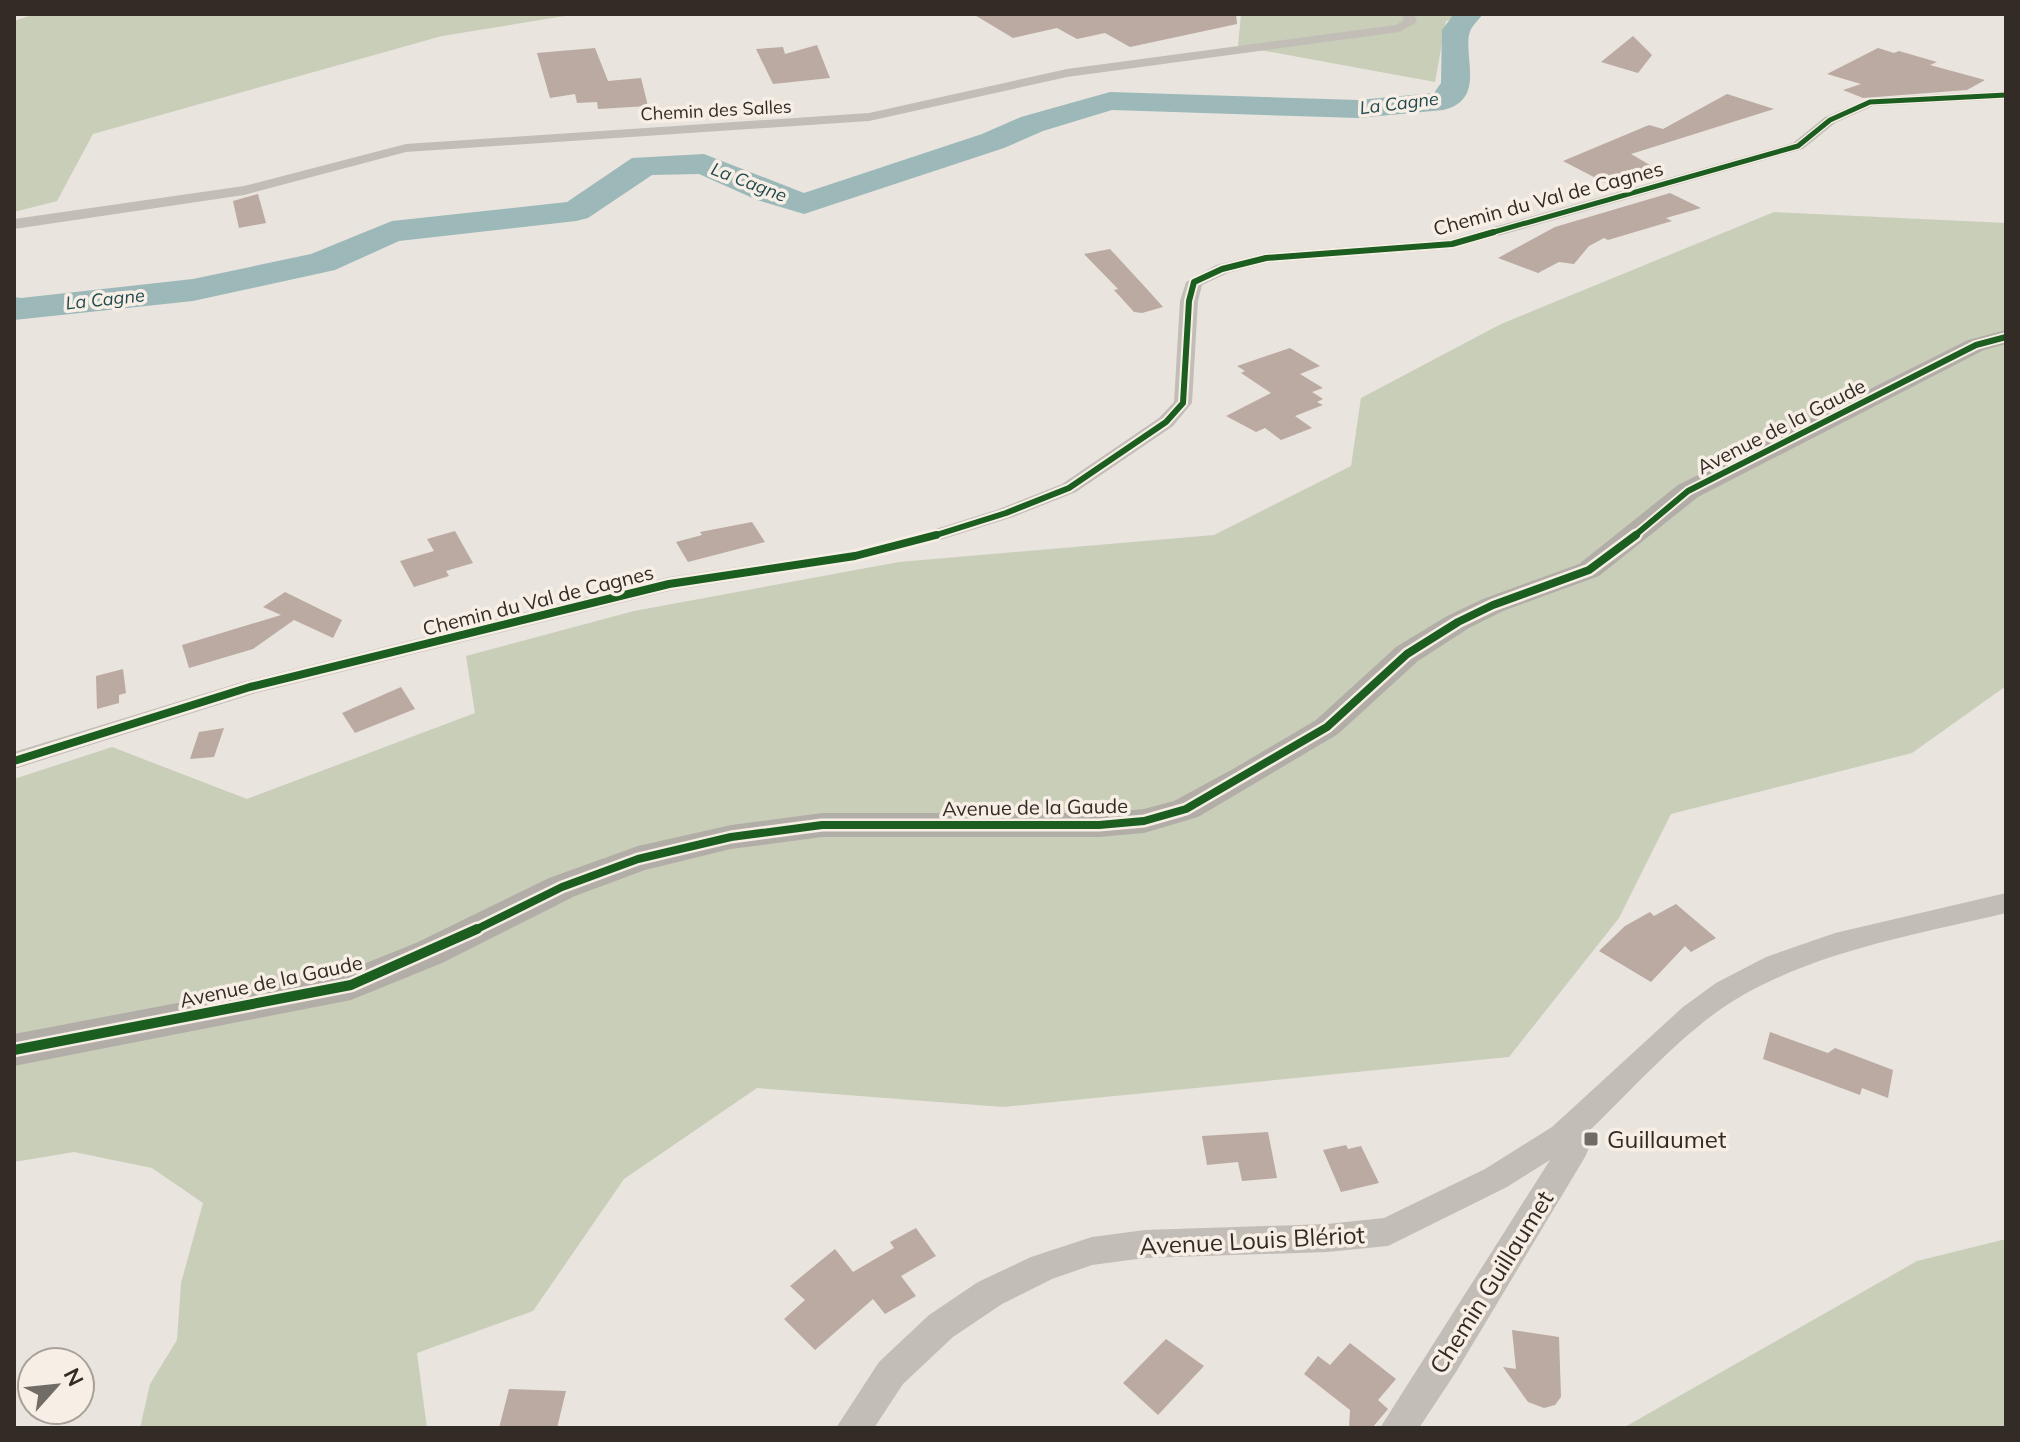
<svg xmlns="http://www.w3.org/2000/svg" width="2020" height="1442" font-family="Mulish,sans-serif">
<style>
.green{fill:#c9ceb9}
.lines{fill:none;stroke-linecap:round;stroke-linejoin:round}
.river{fill:#9cb8b9;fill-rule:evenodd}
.building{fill:#bbaaa1}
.street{fill:#c2bdb7;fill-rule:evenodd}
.secondary{fill:#b3ada8;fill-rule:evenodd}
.cycleway-far3-casing{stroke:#f7efe5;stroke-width:8}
.cycleway-far2-casing{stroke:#f7efe5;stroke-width:10}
.cycleway-far1-casing{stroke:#f7efe5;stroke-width:13}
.cycleway-casing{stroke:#f7efe5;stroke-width:15}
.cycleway-far3{stroke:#1b5e20;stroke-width:5}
.cycleway-far2{stroke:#1b5e20;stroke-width:6}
.cycleway-far1{stroke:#1b5e20;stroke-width:8}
.cycleway{stroke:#1b5e20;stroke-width:10}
.poi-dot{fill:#726c66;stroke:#f7efe5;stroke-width:3}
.labels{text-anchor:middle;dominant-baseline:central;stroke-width:7;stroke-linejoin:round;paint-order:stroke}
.far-water-label{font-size:18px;font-style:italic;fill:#204a4f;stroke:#f7efe5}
.far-street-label{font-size:18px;fill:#322b26;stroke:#f7efe5}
.street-label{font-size:20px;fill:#322b26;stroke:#f7efe5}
.near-poi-label{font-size:24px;fill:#322b26;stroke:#f7efe5;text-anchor:start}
.near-street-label{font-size:24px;fill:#322b26;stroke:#f7efe5}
</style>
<rect width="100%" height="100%" fill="#e9e4de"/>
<g class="green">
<polygon points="35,14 577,14 442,36 93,134 57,201 14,212 14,21"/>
<polygon points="1241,14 1481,14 1446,21 1435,82 1238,46"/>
<polygon points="1774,212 2006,223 2006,686 1912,753 1671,814 1619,918 1509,1057 1003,1107 757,1088 624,1179 533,1311 417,1353 427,1428 140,1428 150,1384 177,1340 181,1283 203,1203 152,1168 74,1152 14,1162 14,779 112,747 247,799 475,713 466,656 634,611 899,562 1214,535 1351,466 1361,398 1501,324"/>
<polygon points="2006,1239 2006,1428 1623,1428 1917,1261"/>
</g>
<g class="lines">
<path class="river" d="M 1454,14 L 1483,14 C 1479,19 1474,24 1471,29 C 1460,52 1489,99 1443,110 L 1358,118 L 1112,110 L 1043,131 L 1004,148 L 804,214 L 757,200 L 699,174 L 652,175 L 588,218 L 576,221 L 399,241 L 335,270 L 193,301 L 14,320 L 14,297 L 21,298 L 193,279 L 311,254 L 392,221 L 567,202 L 632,158 L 704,154 L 804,193 L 982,134 L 1021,117 L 1110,92 L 1358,100 L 1434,93 L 1441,83 L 1442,30 Z"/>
</g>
<g class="building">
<polygon points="973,14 1236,14 1237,24 1130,47 1105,33 1077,39 1057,28 1013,38"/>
<polygon points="1633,36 1652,55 1638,73 1601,62"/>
<polygon points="817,45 830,78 773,84 756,49 783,47 785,54"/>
<polygon points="595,48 608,81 641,78 648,106 598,109 597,102 577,103 575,94 550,98 537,53"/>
<polygon points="1878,48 1894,53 1899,51 1937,62 1930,65 1985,80 1967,90 1863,98 1843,90 1861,84 1827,74"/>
<polygon points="1727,94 1774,109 1631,154 1667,175 1615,188 1563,161 1649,125 1663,129"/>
<polygon points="1670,193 1701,208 1666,218 1672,221 1608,240 1604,238 1589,246 1574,264 1559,262 1538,273 1498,258 1555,227"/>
<polygon points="258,194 266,223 239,228 233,201"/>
<polygon points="1110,249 1146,288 1163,307 1142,313 1134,312 1114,290 1118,289 1084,254"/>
<polygon points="1290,348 1320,366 1300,374 1323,388 1312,392 1323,399 1317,402 1323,405 1295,416 1312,428 1281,440 1265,428 1256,432 1226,416 1271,393 1241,373 1245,371 1237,366"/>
<polygon points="752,522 765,542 688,562 676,542 702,535 700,532"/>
<polygon points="455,531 473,563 446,571 449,576 414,587 400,561 434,551 427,539"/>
<polygon points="285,592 342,620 333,638 294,620 253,649 189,668 182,645 281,615 263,607"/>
<polygon points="123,669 126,693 119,695 119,703 97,709 96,676"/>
<polygon points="401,687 415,709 355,733 342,713"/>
<polygon points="224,728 214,757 190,759 199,732"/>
<polygon points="1676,904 1716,938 1691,952 1685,946 1651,982 1599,951 1625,926 1650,912 1654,916"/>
<polygon points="1770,1032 1828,1053 1835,1048 1893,1070 1888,1098 1862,1088 1860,1095 1763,1059"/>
<polygon points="1268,1132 1277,1178 1242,1181 1238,1162 1207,1165 1202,1136"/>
<polygon points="1346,1145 1348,1149 1361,1146 1379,1183 1341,1192 1323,1150"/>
<polygon points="916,1228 936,1256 901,1276 916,1296 885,1314 873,1299 815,1350 784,1319 805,1300 790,1286 835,1249 853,1272 894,1248 890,1242"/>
<polygon points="1512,1330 1559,1337 1561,1397 1555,1405 1544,1408 1528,1402 1503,1367 1516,1369"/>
<polygon points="1166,1339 1204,1366 1158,1415 1123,1383"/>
<polygon points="1350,1343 1396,1379 1378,1400 1388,1409 1372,1428 1349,1428 1350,1410 1304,1374 1318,1356 1330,1365"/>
<polygon points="509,1389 566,1391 557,1428 499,1428"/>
</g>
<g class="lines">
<g class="street">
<polygon points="1402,14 1414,14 1417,22 1399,32 1067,77 869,121 406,152 244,195 14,229 14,219 244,186 406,144 869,113 1067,69 1396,25 1404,20"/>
<polygon points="2006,91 2006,99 1873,106 1835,123 1803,149 1452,249 1266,263 1228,273 1202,285 1198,301 1192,403 1173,426 1076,492 1013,517 937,541 855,562 669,591 256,693 14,769 14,752 242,682 669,577 855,550 923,533 999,509 1062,484 1159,418 1174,402 1180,301 1186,282 1216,265 1266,253 1451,239 1793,143 1825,117 1870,98"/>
<path d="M 2006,893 L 2006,913 C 1915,935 1820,950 1738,998 C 1686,1028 1628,1094 1583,1137 L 1589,1148 L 1585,1157 L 1456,1372 L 1419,1428 L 1380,1428 L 1550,1160 L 1507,1187 L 1388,1246 L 1327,1252 L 1145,1258 L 1092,1265 L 1052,1279 L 1002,1304 L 953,1337 L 903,1384 L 874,1428 L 836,1428 L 879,1362 L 929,1315 L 978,1282 L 1031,1257 L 1092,1237 L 1145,1230 L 1327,1224 L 1384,1218 L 1485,1169 L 1552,1127 L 1683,1007 L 1716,983 L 1766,957 L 1835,933 Z"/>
</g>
<polygon class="secondary" points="2006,330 2006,344 1984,350 1698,497 1599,576 1503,611 1469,628 1418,661 1338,734 1198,817 1144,833 1099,837 822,837 731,849 645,870 575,896 442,963 351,1000 14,1066 14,1034 346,971 416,943 549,878 638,846 731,825 822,813 1099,813 1144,809 1174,801 1233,769 1316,720 1396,647 1447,616 1483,599 1579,564 1678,485 1968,340"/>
<g class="cycleway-far3-casing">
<polyline id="cycleway-far3" points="1487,234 1798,146 1830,120 1870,102 2006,95"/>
</g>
<g class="cycleway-far2-casing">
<g id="cycleway-far2">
<polyline points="930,537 1006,513 1069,488 1166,422 1183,403 1189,301 1194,282 1222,269 1266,258 1452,244 1494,232"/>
<polyline points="1633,537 1688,491 1976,345 2006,337"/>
</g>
</g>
<g class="cycleway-far1-casing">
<g id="cycleway-far1">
<polyline points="14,761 250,687 669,584 855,556 936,535"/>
<polyline points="473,931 562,887 638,859 731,837 822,825 1099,825 1144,821 1186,809 1327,727 1407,654 1458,622 1493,605 1589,570 1636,535"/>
</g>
</g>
<g class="cycleway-casing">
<polyline id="cycleway" points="14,1050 351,985 477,929"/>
</g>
<use href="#cycleway-far3" class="cycleway-far3"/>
<use href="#cycleway-far2" class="cycleway-far2"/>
<use href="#cycleway-far1" class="cycleway-far1"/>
<use href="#cycleway" class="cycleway"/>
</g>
<rect class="poi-dot" x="1583" y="1131" width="16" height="16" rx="4"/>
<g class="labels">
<g class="far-water-label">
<text transform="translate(1399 103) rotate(-7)">La Cagne</text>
<text transform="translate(749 182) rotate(21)">La Cagne</text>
<text transform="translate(105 299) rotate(-6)">La Cagne</text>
</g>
<g class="far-street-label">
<text transform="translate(716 110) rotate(-3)">Chemin des Salles</text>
</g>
<g class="street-label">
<text transform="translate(1548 198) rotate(-15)">Chemin du Val de Cagnes</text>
<text transform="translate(1781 426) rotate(-27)">Avenue de la Gaude</text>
<text transform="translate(538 600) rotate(-14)">Chemin du Val de Cagnes</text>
<text transform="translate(1035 807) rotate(-1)">Avenue de la Gaude</text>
<text transform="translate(271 981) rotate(-12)">Avenue de la Gaude</text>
</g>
<g class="near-poi-label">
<text x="1607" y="1139">Guillaumet</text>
</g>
<g class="near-street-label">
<text transform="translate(1252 1240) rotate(-3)">Avenue Louis Blériot</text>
<text transform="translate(1491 1282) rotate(-58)">Chemin Guillaumet</text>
</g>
</g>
<rect width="2020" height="1442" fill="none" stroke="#322b26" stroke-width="32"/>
<g transform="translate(56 1386) rotate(63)"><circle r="38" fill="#f7efe5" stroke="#a8a199" stroke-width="2"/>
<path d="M0-6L14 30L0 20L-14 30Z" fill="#726c66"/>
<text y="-12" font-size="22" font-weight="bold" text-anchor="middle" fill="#322b26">N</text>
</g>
</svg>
